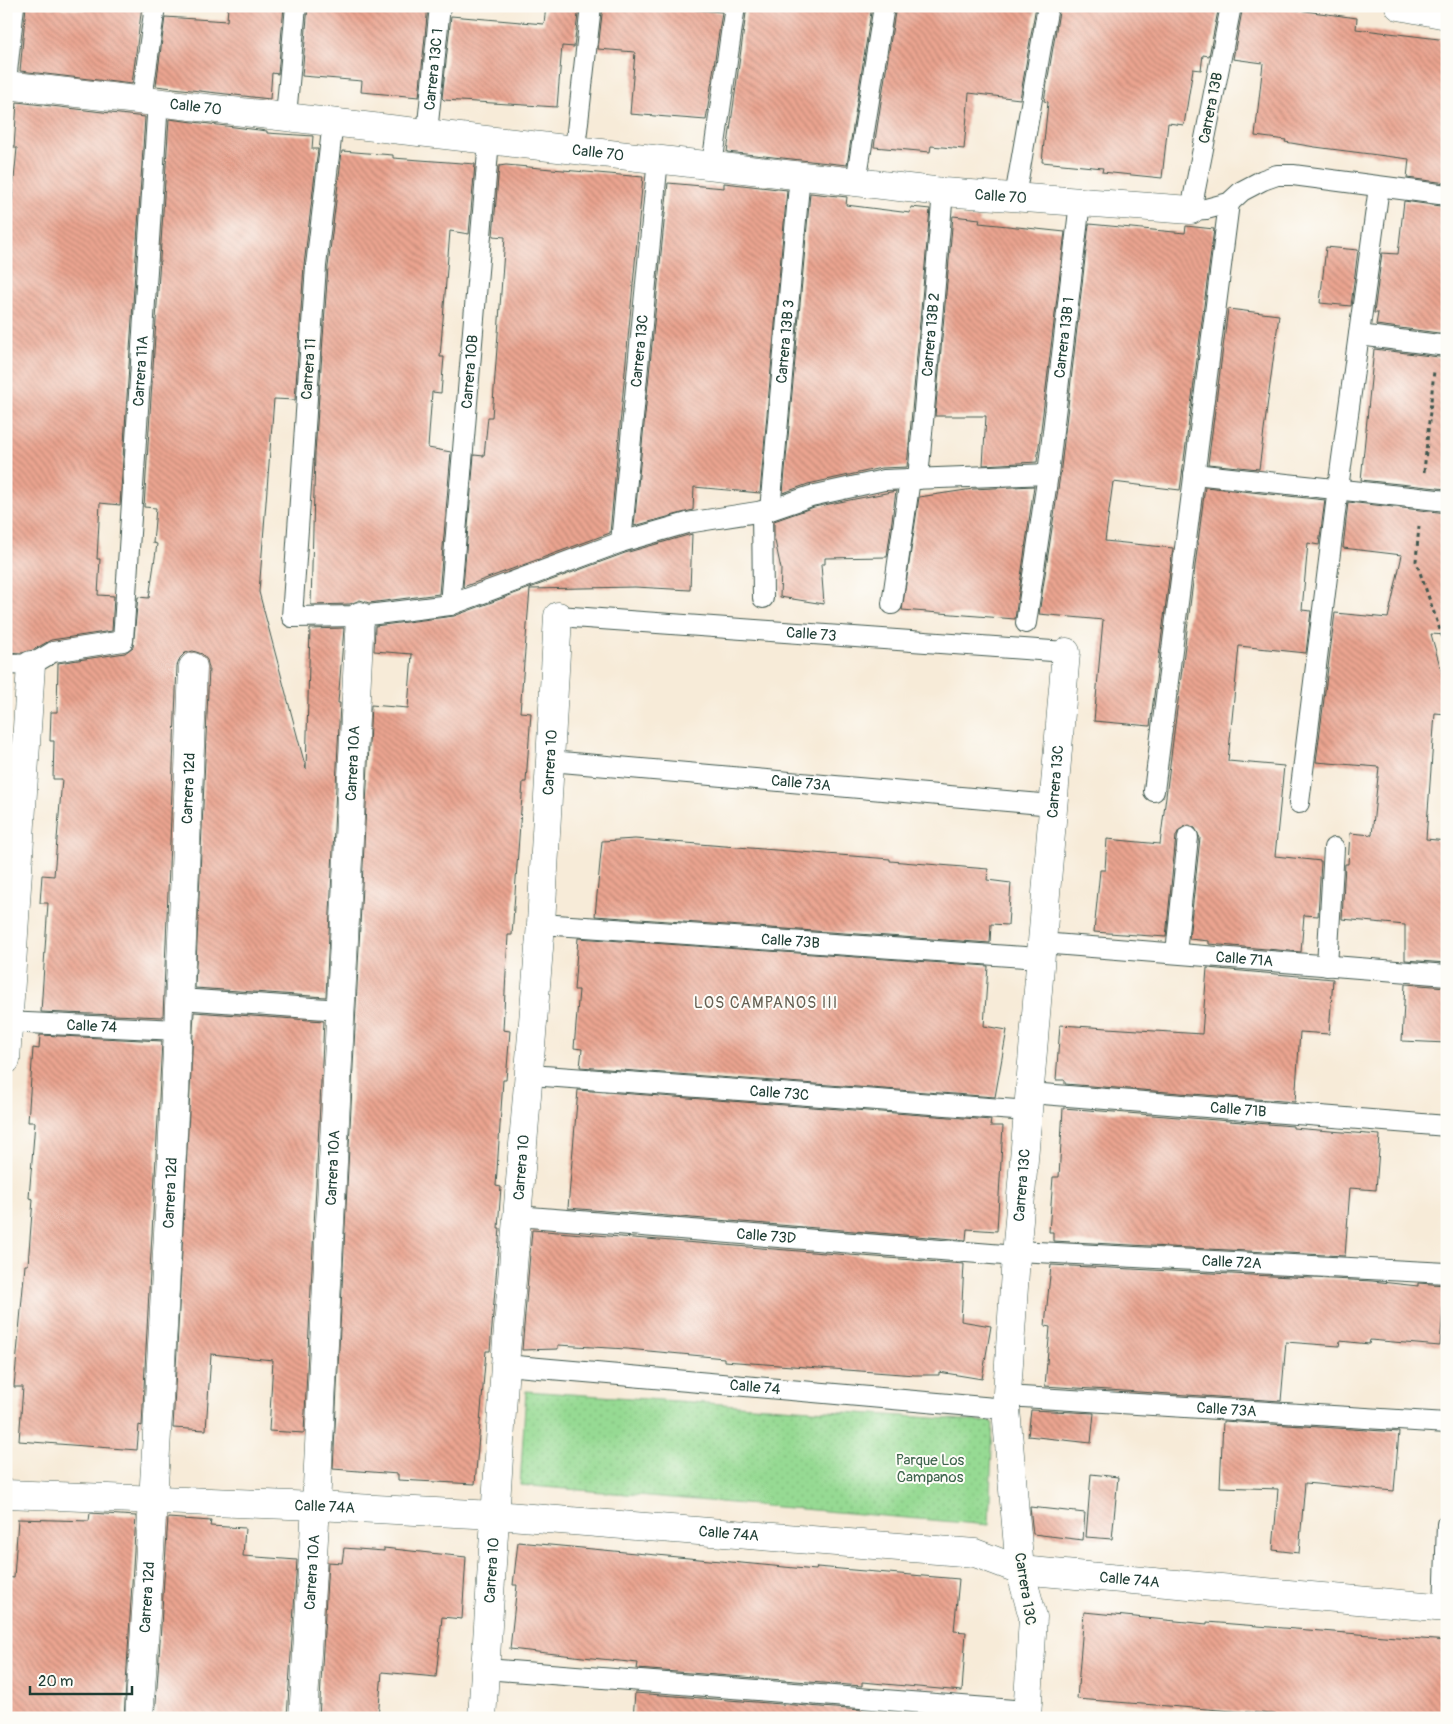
<svg xmlns="http://www.w3.org/2000/svg" width="1453" height="1724" font-family="Pangolin,sans-serif">
<style>
.park{fill:url(#park-dots);stroke:#5a8c64}
.building{fill:url(#building-back-hatch)}
.lines{fill:none;stroke-linecap:round;stroke-linejoin:round}
.lane-casing{stroke:#3f574d;stroke-width:22}
.street-casing{stroke:#3f574d;stroke-width:29}
.path{stroke:#3f574d;stroke-width:3;stroke-dasharray:4 4;stroke-linecap:butt}
.lane{stroke:#fff;stroke-width:20}
.street{stroke:#fff;stroke-width:28}
.labels{text-anchor:middle;dominant-baseline:central;stroke-width:4;stroke-linejoin:round;paint-order:stroke}
.street-label{font-size:15px;fill:#1f3d34;stroke:#fdfcf7}
.park-label{font-size:15px;fill:#3d644c;stroke:#fdfcf7}
.neighbourhood-label{font-size:16px;letter-spacing:1px;fill:#666154;stroke:#fdfcf7}
</style>
<defs>
<pattern id="park-dots" width="8" height="8" patternUnits="userSpaceOnUse" patternTransform="scale(1.25)"><rect width="8" height="8" fill="#96da93"/><path d="M2 2h.1M6 6h.1" fill="none" stroke="#81bc7f" stroke-width="1.8" stroke-linecap="round"/></pattern>
<pattern id="building-back-hatch" width="6" height="6" patternUnits="userSpaceOnUse" patternTransform="scale(1.25)"><rect width="6" height="6" fill="#eba490"/><path d="M-1 5l2 2M0 0l6 6M5-1l2 2" fill="none" stroke="#be8776"/></pattern>
</defs>
<rect width="100%" height="100%" fill="#fdfcf7"/>
<filter id="ink" filterUnits="userSpaceOnUse"><feTurbulence type="fractalNoise" baseFrequency=".02" numOctaves="2"/><feDisplacementMap in="SourceGraphic" scale="10" xChannelSelector="R" yChannelSelector="G"/><feConvolveMatrix kernelMatrix="1 2 1 2 8 2 1 2 1" color-interpolation-filters="sRGB"/></filter>
<filter id="wash" filterUnits="userSpaceOnUse"><feTurbulence type="fractalNoise" baseFrequency=".0096" numOctaves="4" result="noise"/><feDisplacementMap in="SourceGraphic" scale="20" xChannelSelector="R" yChannelSelector="G"/><feGaussianBlur stdDeviation="1.12" result="paint"/><feColorMatrix in="noise" values="0 0 0 0 0 0 0 0 0 0 0 0 0 0 0 0 0 1.4 0 .05"/><feComposite in="paint" operator="in"/></filter>
<g filter="url(#wash)">
<rect width="100%" height="100%" fill="#f7ebd8"/>
<polygon class="park" points="526,1391 993,1422 989,1525 520,1485"/>
<g id="blocks">
<g class="building">
<polygon points="26,6 86,10 86,6 142,6 132,84 20,71"/>
<polygon points="228,6 284,6 278,74 272,73 270,99 156,86 165,17 227,21"/>
<polygon points="308,6 428,6 419,97 361,92 362,81 302,76"/>
<polygon points="546,6 579,6 574,47 562,46 557,107 444,100 442,98 451,16 544,24"/>
<polygon points="603,6 651,6 722,12 706,120 630,114 635,52 598,49"/>
<polygon points="747,6 872,6 847,165 727,152"/>
<polygon points="896,6 1036,6 1020,99 969,93 964,149 931,146 930,152 874,147"/>
<polygon points="1060,6 1219,6 1209,56 1203,55 1201,70 1193,69 1184,125 1168,123 1162,178 1102,172 1103,168 1042,162 1048,102 1044,101"/>
<polygon points="1243,6 1268,6 1357,18 1356,29 1447,40 1447,183 1407,178 1409,159 1315,147 1285,142 1286,140 1255,136 1263,63 1233,59"/>
<polygon points="17,102 145,117 120,505 100,503 97,559 100,559 98,595 114,596 112,631 51,640 33,650 22,653 6,652 6,262 17,148 14,148"/>
<polygon points="169,119 267,131 267,133 313,136 312,149 318,149 304,265 295,400 274,399 259,592 306,769 310,629 344,628 338,703 340,703 326,997 195,988 209,668 207,660 202,654 193,651 185,653 180,658 177,666 163,1017 41,1012 48,903 40,903 42,875 54,876 62,779 53,779 54,741 50,741 51,712 57,712 58,663 125,653 133,647 138,597 149,598 157,544 153,543 156,508 144,507"/>
<polygon points="342,151 393,155 393,158 475,164 469,234 450,231 440,357 444,357 441,393 432,392 428,448 451,452 439,594 369,603 360,600 350,604 311,605 315,453 328,267"/>
<polygon points="506,165 643,177 610,533 463,587 474,455 484,456 488,417 492,417 505,237 493,236 499,166"/>
<polygon points="668,183 724,188 724,183 787,190 760,493 694,487 693,510 634,526"/>
<polygon points="810,193 847,197 846,205 910,213 911,207 930,209 907,467 881,468 808,484 783,493"/>
<polygon points="1404,201 1447,207 1447,334 1376,325 1378,313 1374,313 1382,253 1398,254"/>
<polygon points="953,216 980,219 979,223 1065,232 1037,462 983,465 986,416 935,416"/>
<polygon points="1089,224 1185,233 1186,226 1214,229 1180,490 1113,482 1105,541 1173,548 1150,726 1094,721 1103,620 1039,614 1060,476"/>
<polygon points="1326,247 1358,250 1351,306 1320,303"/>
<polygon points="1228,309 1279,315 1259,469 1208,464"/>
<polygon points="1374,349 1447,358 1447,489 1361,480"/>
<polygon points="1034,486 1015,619 902,610 919,497 973,489"/>
<polygon points="1205,487 1325,500 1319,545 1308,543 1302,610 1311,611 1306,653 1239,646 1228,761 1284,766 1275,856 1321,861 1318,916 1304,915 1301,952 1209,944 1209,941 1189,939 1200,838 1195,828 1189,825 1179,830 1176,836 1166,937 1094,932 1100,870 1105,870 1107,839 1160,844"/>
<polygon points="896,491 887,557 825,558 825,564 821,564 824,604 780,597 781,569 774,536 774,521 814,507"/>
<polygon points="1348,502 1447,513 1447,635 1431,634 1447,691 1447,714 1435,713 1426,839 1447,841 1447,963 1405,960 1405,925 1342,919 1345,864 1348,864 1350,833 1372,835 1379,767 1316,762 1335,613 1388,618 1402,555 1343,548"/>
<polygon points="692,534 690,590 635,587 530,589 520,712 531,713 526,782 523,782 512,935 508,935 503,1030 510,1031 506,1080 503,1080 496,1186 501,1187 498,1228 500,1228 490,1351 486,1351 475,1484 398,1480 398,1474 333,1469 371,705 408,708 412,654 374,651 375,626 454,616 625,553"/>
<polygon points="635,839 890,859 890,861 988,869 987,880 1011,883 1008,925 991,924 990,943 595,916 602,841"/>
<polygon points="578,938 988,966 984,1026 1007,1030 995,1097 580,1067 582,1049 574,1048 579,990 574,990"/>
<polygon points="1207,968 1333,979 1329,1034 1300,1032 1295,1102 1065,1084 1065,1080 1056,1080 1060,1025 1202,1034"/>
<polygon points="1405,984 1447,987 1447,1043 1402,1041"/>
<polygon points="194,1012 324,1021 304,1433 269,1431 273,1360 211,1354 206,1430 173,1428"/>
<polygon points="40,1035 162,1041 142,1426 139,1425 137,1450 19,1441 23,1387 14,1387 25,1265 28,1265 33,1199 29,1198 35,1122 28,1122 33,1048 39,1049"/>
<polygon points="578,1090 991,1120 990,1126 1003,1126 997,1231 967,1229 966,1240 568,1208"/>
<polygon points="1063,1108 1293,1126 1293,1128 1380,1135 1376,1190 1350,1188 1345,1256 1053,1241 1053,1232 1049,1232 1053,1177 1059,1177"/>
<polygon points="532,1230 964,1264 961,1321 991,1326 982,1379 939,1372 939,1375 915,1375 724,1361 724,1358 627,1349 558,1345 558,1349 522,1350"/>
<polygon points="1051,1265 1372,1281 1418,1286 1418,1283 1445,1285 1440,1346 1370,1340 1369,1344 1340,1341 1339,1346 1286,1342 1281,1401 1045,1386 1050,1327 1045,1326"/>
<polygon points="1031,1410 1094,1413 1091,1443 1028,1436"/>
<polygon points="1223,1421 1399,1432 1394,1491 1305,1483 1299,1553 1273,1550 1278,1489 1220,1487"/>
<polygon points="1091,1474 1118,1477 1112,1539 1086,1537"/>
<polygon points="1030,1507 1085,1513 1083,1540 1033,1534"/>
<polygon points="90,1513 136,1516 124,1718 52,1715 52,1717 6,1714 6,1577 14,1578 18,1519 89,1521"/>
<polygon points="168,1518 211,1521 210,1526 245,1528 243,1556 297,1560 287,1718 155,1718"/>
<polygon points="518,1542 816,1570 817,1567 959,1579 954,1631 966,1632 962,1691 862,1682 862,1686 637,1669 638,1663 510,1649 517,1585 513,1585"/>
<polygon points="344,1548 384,1551 384,1548 466,1557 462,1619 442,1617 436,1677 382,1672 378,1718 319,1718 328,1562 342,1563"/>
<polygon points="1084,1612 1207,1624 1207,1622 1447,1641 1447,1718 1324,1718 1077,1699"/>
<polygon points="635,1693 861,1710 861,1718 633,1718"/>
</g>
</g>
</g>
<g filter="url(#ink)">
<use href="#blocks" fill-opacity="0" stroke="#3f574d" stroke-width="1"/>
<g class="lines">
<g class="lane-casing">
<g id="lane">
<polyline points="1231,6 1191,210 1206,209 1229,203 1242,191 1263,180 1277,175 1293,175 1447,195"/>
<polyline points="6,82 14,6"/>
<polyline points="142,99 155,6"/>
<polyline points="286,116 296,6"/>
<polyline points="333,122 316,266 292,617 360,616 450,605 621,542 687,523 770,510 811,496 884,480 1048,474"/>
<path id="s1" d="M 427,133 L 440,6"/>
<polyline points="575,149 591,6"/>
<polyline points="712,165 735,6"/>
<polyline points="856,182 884,6"/>
<polyline points="1015,197 1048,6"/>
<polyline points="1359,335 1447,346"/>
<polyline points="1194,474 1447,501"/>
<path id="s2" d="M 918,479 L 943,192"/>
<path id="s3" d="M 770,510 L 800,174"/>
<polyline points="762,511 763,598"/>
<path id="s4" d="M 621,542 L 658,159"/>
<polyline points="892,604 910,479"/>
<path id="s5" d="M 450,605 L 489,140"/>
<path id="s6" d="M 558,616 L 1066,652"/>
<path id="s7" d="M 1026,623 L 1048,474 L 1080,202"/>
<path id="s8" d="M 6,664 L 31,665 L 53,652 L 123,641 L 158,101"/>
<path id="s9" d="M 550,761 L 1053,805"/>
<polyline points="1154,791 1229,203"/>
<polyline points="1299,803 1338,488 1379,187"/>
<path id="s10" d="M 541,924 L 1040,958"/>
<path id="s11" d="M 1041,943 L 1447,975"/>
<polyline points="1176,953 1188,837"/>
<polyline points="1327,966 1334,848"/>
<polyline points="180,999 341,1010"/>
<path id="s12" d="M 6,1022 L 178,1030"/>
<path id="s13" d="M 530,1075 L 1029,1111"/>
<path id="s14" d="M 1030,1093 L 1447,1126"/>
<path id="s15" d="M 517,1216 L 1016,1256"/>
<path id="s16" d="M 1017,1251 L 1447,1273"/>
<path id="s17" d="M 505,1365 L 1006,1409"/>
<path id="s18" d="M 1007,1396 L 1447,1423"/>
<polyline points="1444,1608 1447,1524"/>
<polyline points="485,1669 1028,1711"/>
</g>
</g>
<g class="street-casing">
<g id="street">
<polyline points="1399,6 1447,15"/>
<path id="s19" d="M 6,85 L 943,192 L 1191,210"/>
<polyline points="6,1060 31,665"/>
<path id="s20" d="M 6,1494 L 316,1506 L 495,1515 L 975,1553 L 1020,1570 L 1447,1608"/>
<path id="s21" d="M 139,1718 C 163,1368 180,1018 193,667"/>
<path id="s22" d="M 303,1718 L 316,1506 L 360,616"/>
<path id="s23" d="M 482,1718 L 505,1365 L 541,924 L 558,616"/>
<path id="s24" d="M 1027,1718 L 1033,1617 L 1020,1570 L 1006,1409 L 1016,1256 L 1066,652"/>
</g>
</g>
<g class="path">
<polyline points="1424,472 1434,371"/>
<polyline points="1419,526 1416,561 1447,650"/>
</g>
<use href="#lane" class="lane"/>
<use href="#street" class="street"/>
</g>
</g>
<g class="labels">
<g class="street-label">
<text stroke="none"><textPath href="#s1" startOffset="64">Carrera 13C 1</textPath></text>
<text stroke="none"><textPath href="#s19" startOffset="191">Calle 70</textPath></text>
<text transform="translate(1211 108) rotate(-79)">Carrera 13B</text>
<text stroke="none"><textPath href="#s19" startOffset="596">Calle 70</textPath></text>
<text stroke="none"><textPath href="#s19" startOffset="1001">Calle 70</textPath></text>
<text stroke="none"><textPath href="#s2" startOffset="145">Carrera 13B 2</textPath></text>
<text stroke="none"><textPath href="#s7" startOffset="288">Carrera 13B 1</textPath></text>
<text stroke="none"><textPath href="#s3" startOffset="169">Carrera 13B 3</textPath></text>
<text stroke="none"><textPath href="#s4" startOffset="192">Carrera 13C</textPath></text>
<text transform="translate(309 369) rotate(-86)">Carrera 11</text>
<text stroke="none"><textPath href="#s8" startOffset="392">Carrera 11A</textPath></text>
<text stroke="none"><textPath href="#s5" startOffset="234">Carrera 10B</textPath></text>
<text stroke="none"><textPath href="#s6" startOffset="254">Calle 73</textPath></text>
<text stroke="none"><textPath href="#s22" startOffset="956">Carrera 10A</textPath></text>
<text stroke="none"><textPath href="#s23" startOffset="958">Carrera 10</textPath></text>
<text stroke="none"><textPath href="#s24" startOffset="941">Carrera 13C</textPath></text>
<text stroke="none"><textPath href="#s9" startOffset="252">Calle 73A</textPath></text>
<text stroke="none"><textPath href="#s21" startOffset="931">Carrera 12d</textPath></text>
<text stroke="none"><textPath href="#s10" startOffset="250">Calle 73B</textPath></text>
<text stroke="none"><textPath href="#s11" startOffset="204">Calle 71A</textPath></text>
<text stroke="none"><textPath href="#s12" startOffset="86">Calle 74</textPath></text>
<text stroke="none"><textPath href="#s13" startOffset="250">Calle 73C</textPath></text>
<text stroke="none"><textPath href="#s14" startOffset="209">Calle 71B</textPath></text>
<text stroke="none"><textPath href="#s22" startOffset="551">Carrera 10A</textPath></text>
<text stroke="none"><textPath href="#s23" startOffset="552">Carrera 10</textPath></text>
<text stroke="none"><textPath href="#s24" startOffset="536">Carrera 13C</textPath></text>
<text stroke="none"><textPath href="#s21" startOffset="526">Carrera 12d</textPath></text>
<text stroke="none"><textPath href="#s15" startOffset="250">Calle 73D</textPath></text>
<text stroke="none"><textPath href="#s16" startOffset="215">Calle 72A</textPath></text>
<text stroke="none"><textPath href="#s17" startOffset="251">Calle 74</textPath></text>
<text stroke="none"><textPath href="#s18" startOffset="220">Calle 73A</textPath></text>
<text stroke="none"><textPath href="#s20" startOffset="319">Calle 74A</textPath></text>
<text stroke="none"><textPath href="#s20" startOffset="724">Calle 74A</textPath></text>
<text stroke="none"><textPath href="#s23" startOffset="148">Carrera 10</textPath></text>
<text stroke="none"><textPath href="#s22" startOffset="146">Carrera 10A</textPath></text>
<text stroke="none"><textPath href="#s20" startOffset="1129">Calle 74A</textPath></text>
<text transform="translate(1025 1589) rotate(81)">Carrera 13C</text>
<text stroke="none"><textPath href="#s21" startOffset="121">Carrera 12d</textPath></text>
</g>
<g class="park-label">
<text x="930" y="1460">Parque Los<tspan x="930" dy="17">Campanos</tspan></text>
</g>
<g class="neighbourhood-label">
<text x="766" y="1003">LOS CAMPANOS III</text>
</g>
</g>
<rect width="1453" height="1724" fill="none" stroke="#fdfcf7" stroke-width="25"/>
<path d="M30 1686v8h102v-8" fill="none" stroke="#1f3d34" stroke-width="2.5"/>
<text x="38" y="1686" font-size="15" fill="#1f3d34" stroke="#fdfcf7" stroke-width="4" paint-order="stroke">20 m</text>
</svg>
